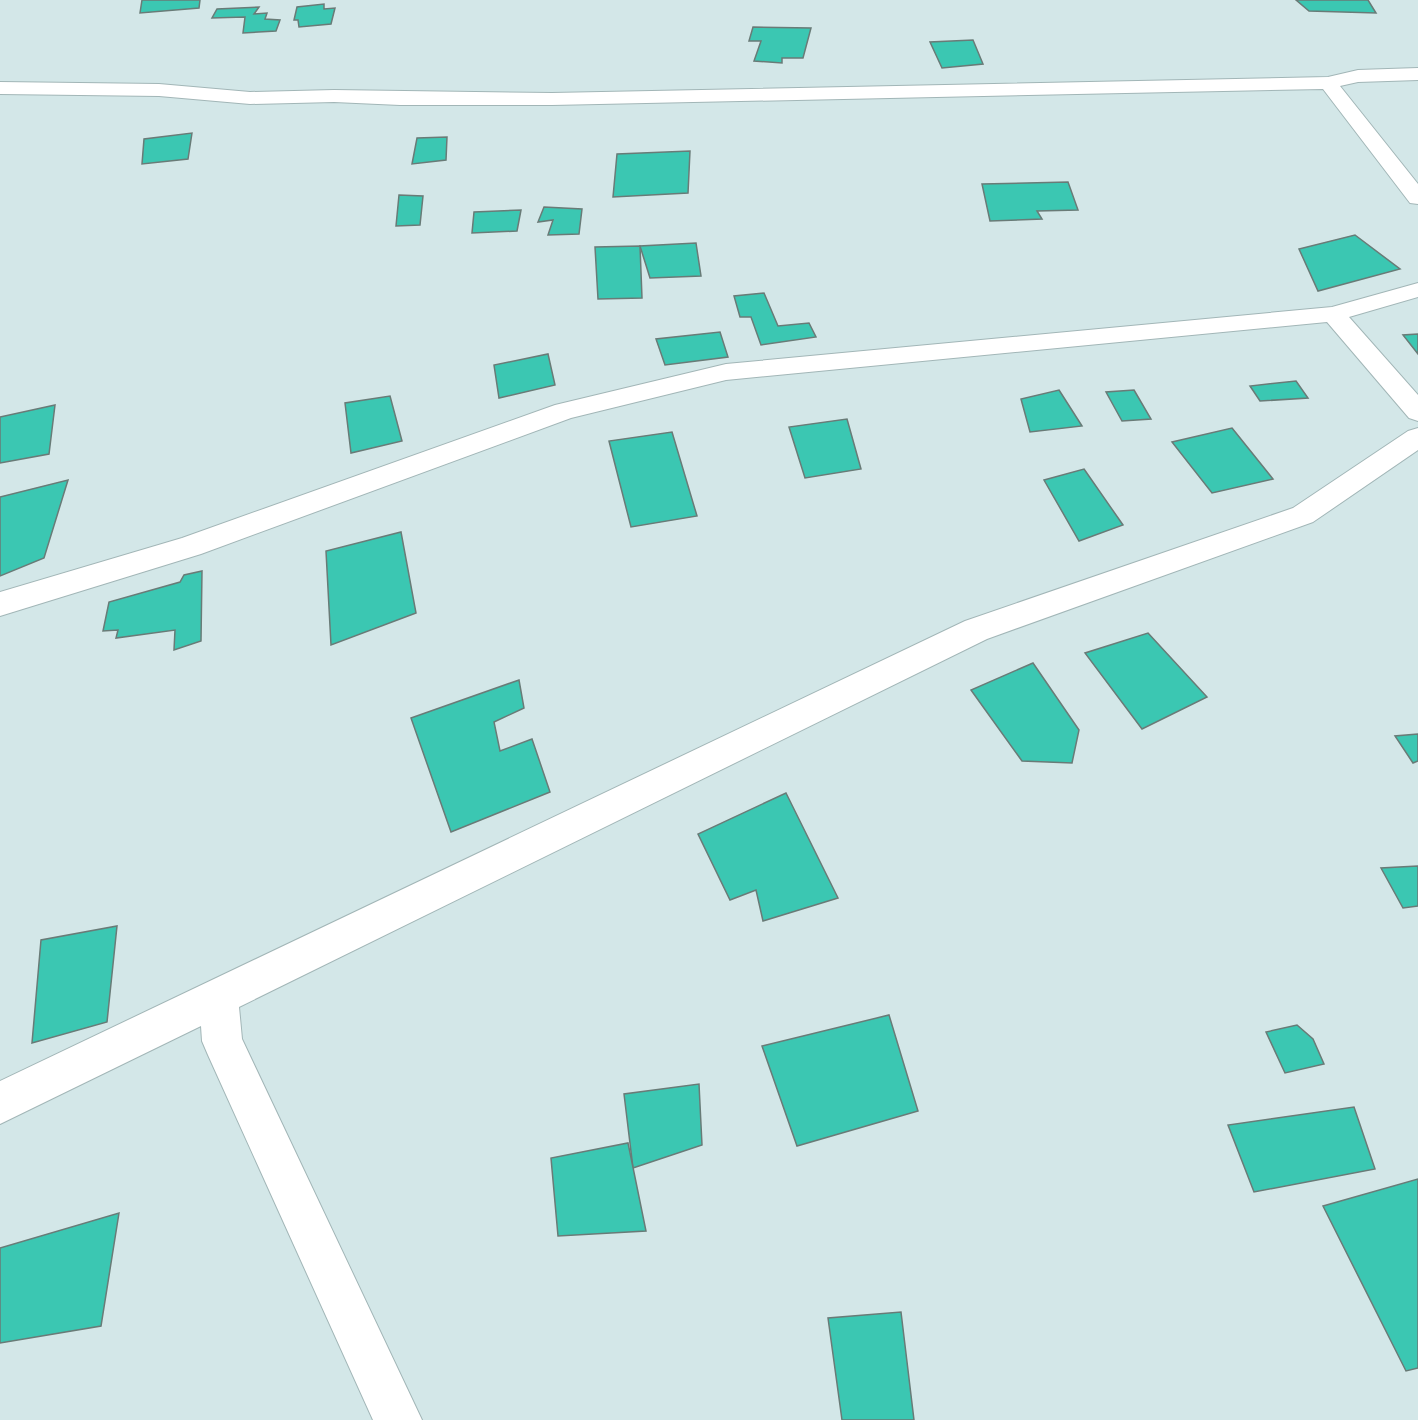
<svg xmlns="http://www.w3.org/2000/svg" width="1418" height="1420" font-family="'DM Sans',sans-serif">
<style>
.building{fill:#3bc7b2;stroke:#697b77;stroke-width:1.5}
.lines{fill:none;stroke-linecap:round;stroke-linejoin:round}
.minor-casing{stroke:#a2b6b7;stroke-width:2}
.minor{fill:#fff;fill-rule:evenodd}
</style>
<rect width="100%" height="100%" fill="#d3e7e8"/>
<g class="building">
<polygon points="142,0 200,0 199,8 140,13"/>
<polygon points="1296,0 1368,0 1376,13 1309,11"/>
<polygon points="324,4 324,9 335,8 331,24 299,27 298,20 294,20 297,7"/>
<polygon points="259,7 254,14 267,13 265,19 280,20 276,31 243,33 245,17 212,18 217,9"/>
<polygon points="753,27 811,28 803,58 782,58 782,63 754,61 761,41 749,41"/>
<polygon points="973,40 983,64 942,68 930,42"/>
<polygon points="192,133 188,159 142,164 144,139"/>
<polygon points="447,137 446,160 412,164 417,138"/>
<polygon points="690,151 688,193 613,197 617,154"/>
<polygon points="1068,182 1078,210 1037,211 1042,219 990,221 982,184"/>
<polygon points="399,195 423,196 420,225 396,226"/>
<polygon points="544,207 582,209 579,234 548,235 553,220 538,222"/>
<polygon points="521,210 517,231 472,233 474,212"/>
<polygon points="1355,235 1400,269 1318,291 1299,249"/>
<polygon points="696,243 701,276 650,278 640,246"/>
<polygon points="640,246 642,298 598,299 595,247"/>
<polygon points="764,293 778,326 809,323 816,337 761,345 751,317 740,317 734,296"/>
<polygon points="720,332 728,357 665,365 656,339"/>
<polygon points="1418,334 1418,354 1403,335"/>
<polygon points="548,354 555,385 499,398 494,365"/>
<polygon points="1296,381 1308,398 1260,401 1250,386"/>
<polygon points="1059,390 1082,426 1030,432 1021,399"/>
<polygon points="1134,390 1151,419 1122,421 1106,392"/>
<polygon points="390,396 402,441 351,453 345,403"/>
<polygon points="55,405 49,454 0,463 0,417"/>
<polygon points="847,419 861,469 805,478 789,427"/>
<polygon points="1232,428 1273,479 1212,493 1172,442"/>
<polygon points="672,432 697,516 631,527 609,441"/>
<polygon points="1084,469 1123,525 1079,541 1044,480"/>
<polygon points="68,480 44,558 0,576 0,497"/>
<polygon points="401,532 416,613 331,645 326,551"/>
<polygon points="202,571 201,641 174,650 175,630 116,638 118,630 103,631 109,602 180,582 184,575"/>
<polygon points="1148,633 1207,697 1142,729 1085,653"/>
<polygon points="1033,663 1079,730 1072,763 1022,761 971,690"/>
<polygon points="519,680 524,708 494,722 500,751 532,739 550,792 451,832 411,718"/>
<polygon points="1418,734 1418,761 1413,763 1395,736"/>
<polygon points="786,793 838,898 763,921 756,890 730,900 698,834"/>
<polygon points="1418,866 1418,906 1403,908 1381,868"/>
<polygon points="117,926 107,1022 32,1043 41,940"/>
<polygon points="889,1015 918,1111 797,1146 762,1046"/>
<polygon points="1297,1025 1313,1039 1324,1064 1285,1073 1266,1032"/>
<polygon points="699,1084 702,1145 633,1168 624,1094"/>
<polygon points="1354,1107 1375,1169 1254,1192 1228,1125"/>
<polygon points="628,1143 646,1231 558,1236 551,1158"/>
<polygon points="1418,1179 1418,1368 1406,1371 1323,1206"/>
<polygon points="119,1213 101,1326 0,1343 0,1248"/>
<polygon points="901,1312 914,1420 842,1420 828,1318"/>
</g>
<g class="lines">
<g class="minor-casing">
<g id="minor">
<polygon points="1418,68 1418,80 1358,82 1340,86 1418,184 1418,204 1410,203 1323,89 552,105 400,105 334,102 250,104 159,96 0,94 0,82 159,84 250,92 334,90 552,93 1328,77 1358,70"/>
<polygon points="1418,283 1418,297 1349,317 1418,395 1418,421 1409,418 1327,322 726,380 571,418 201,554 0,616 0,592 182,538 555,405 726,364 1332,307"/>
<polygon points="1418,428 1418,450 1313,522 987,639 239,1007 242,1039 422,1420 373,1420 208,1055 202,1041 201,1026 0,1124 0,1081 965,621 1293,508 1408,431"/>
</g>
</g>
<use href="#minor" class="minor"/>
</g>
</svg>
